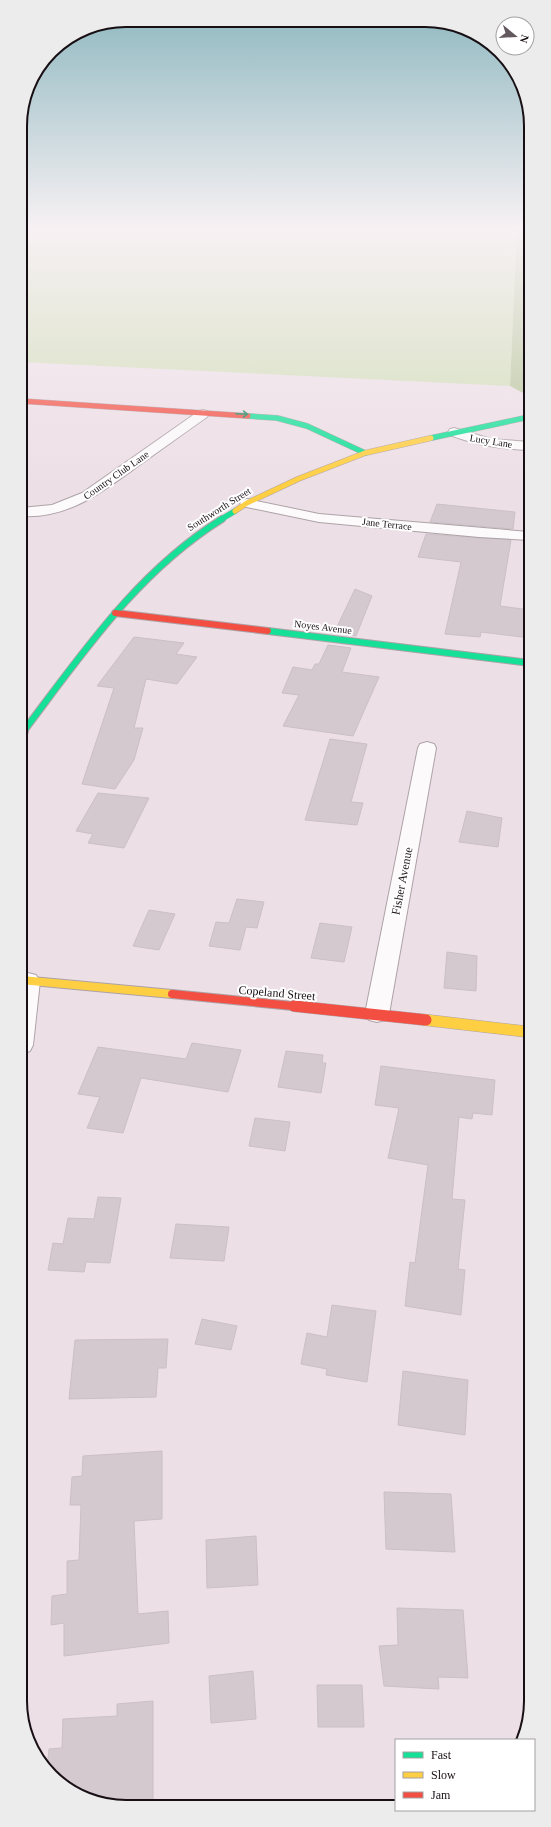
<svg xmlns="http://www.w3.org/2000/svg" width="551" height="1827" font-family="'Times New Roman',serif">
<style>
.green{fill:#d0ddb6}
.forest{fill:#b6c598}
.building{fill:#d4c9ce;stroke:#cac0c5}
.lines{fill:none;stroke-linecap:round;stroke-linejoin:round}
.street-casing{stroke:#ada2a7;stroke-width:2}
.fast-far2-casing{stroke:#ada2a7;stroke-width:6}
.fast-far1-casing{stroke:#ada2a7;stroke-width:8}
.fast-casing{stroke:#ada2a7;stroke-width:10}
.slow-far2-casing{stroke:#ada2a7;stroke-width:6}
.slow-far1-casing{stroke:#ada2a7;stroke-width:10}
.slow-casing{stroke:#ada2a7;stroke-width:12}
.jam-far3-casing{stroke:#ada2a7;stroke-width:6}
.jam-far2-casing{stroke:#ada2a7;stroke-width:8}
.jam-far1-casing{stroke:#ada2a7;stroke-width:10}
.jam-casing{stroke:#ada2a7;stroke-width:12}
.street{fill:#fcfafb;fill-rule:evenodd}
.fast-far2{stroke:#16e098;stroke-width:5}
.fast-far1{stroke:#16e098;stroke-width:6}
.fast{stroke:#16e098;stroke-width:8}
.slow-far2{stroke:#ffcf43;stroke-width:5}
.slow-far1{stroke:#ffcf43;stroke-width:8}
.slow{stroke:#ffcf43;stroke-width:11}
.jam-far3{stroke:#f24e42;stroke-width:5}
.jam-far2{stroke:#f24e42;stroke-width:6}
.jam-far1{stroke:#f24e42;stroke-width:8}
.jam{stroke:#f24e42;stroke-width:11}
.oneway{stroke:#17825d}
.labels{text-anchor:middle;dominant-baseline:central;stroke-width:4;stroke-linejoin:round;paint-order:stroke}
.far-street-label{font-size:10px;fill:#180f14;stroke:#fff}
.street-label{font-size:12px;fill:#180f14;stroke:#fff}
.rim{fill:none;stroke:#180f14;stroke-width:2}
</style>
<rect width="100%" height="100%" fill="#eddfe6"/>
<polygon class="green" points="20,230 517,230 510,386 20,362"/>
<polygon class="forest" points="517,230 529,230 529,396 510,386"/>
<g class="building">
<polygon points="437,504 515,512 513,529 430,522"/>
<polygon points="426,534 511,540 500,606 530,610 530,638 481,632 480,637 445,634 461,562 418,557"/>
<polygon points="355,589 372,596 356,636 334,633"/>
<polygon points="134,637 184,643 176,654 197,657 177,684 146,679 134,728 143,728 134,760 115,789 82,784 114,688 97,686"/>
<polygon points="328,645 351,648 342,672 379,677 353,736 283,726 299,695 282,693 293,667 312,670 315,664 319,664"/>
<polygon points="330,739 367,744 351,802 363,803 357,825 305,820"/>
<polygon points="98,793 149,798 124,848 88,843 93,834 76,831"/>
<polygon points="467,811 502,818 498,847 459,842"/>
<polygon points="237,899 264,902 257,928 246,927 240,950 209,946 216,922 229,923"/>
<polygon points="149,910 175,914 159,950 133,946"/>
<polygon points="320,923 352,927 344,962 311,958"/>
<polygon points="447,952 477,956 476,991 444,988"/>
<polygon points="192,1043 241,1050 228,1092 141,1078 123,1133 87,1128 100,1097 78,1094 98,1047 186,1059"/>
<polygon points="286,1051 323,1055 322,1063 326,1063 321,1093 278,1087"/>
<polygon points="381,1066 495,1080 492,1115 473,1113 472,1119 459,1117 452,1199 465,1200 458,1269 465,1270 461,1315 405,1306 410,1262 415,1263 428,1165 388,1158 399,1108 375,1105"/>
<polygon points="255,1118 290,1122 285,1151 249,1146"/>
<polygon points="98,1197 121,1198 110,1263 86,1262 84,1272 48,1270 53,1243 63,1244 68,1218 94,1219"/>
<polygon points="176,1224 229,1227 224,1261 170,1258"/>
<polygon points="332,1305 376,1311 367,1382 326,1375 327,1369 301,1364 307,1333 327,1337"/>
<polygon points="202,1319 237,1326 231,1350 195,1344"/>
<polygon points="168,1339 166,1368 158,1368 156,1397 69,1399 75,1340"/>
<polygon points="403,1371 468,1380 465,1435 398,1425"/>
<polygon points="162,1451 162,1519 134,1521 138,1614 168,1611 169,1643 64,1656 64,1623 51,1625 52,1596 67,1594 67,1561 79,1560 81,1505 70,1505 72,1477 82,1476 83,1456"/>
<polygon points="384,1492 451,1494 455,1552 386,1549"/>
<polygon points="256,1536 258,1585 207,1588 206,1540"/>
<polygon points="397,1608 463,1610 468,1678 438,1677 439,1689 384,1686 379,1646 398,1645"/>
<polygon points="253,1671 256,1719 211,1723 209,1676"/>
<polygon points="317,1685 362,1685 364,1727 318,1727"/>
<polygon points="153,1701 153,1804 106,1805 51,1776 47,1769 49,1749 62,1748 63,1719 117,1716 117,1704"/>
</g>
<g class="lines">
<g class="street-casing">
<g id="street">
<path d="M 203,410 L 207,411 L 209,414 L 207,417 C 184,433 161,450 138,466 C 102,492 68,519 21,516 L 21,508 L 52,505 L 82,493 L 199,411 Z"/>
<path d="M 454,428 L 491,439 L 529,442 L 529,450 C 502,449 475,445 450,435 L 448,432 L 450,429 Z"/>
<polygon points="247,499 319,514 529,532 529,540 479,537 319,522 242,506 240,503 242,500"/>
<polygon points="427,742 434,744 436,748 389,1014 385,1020 377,1022 369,1020 365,1014 418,748 420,744"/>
<polygon points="28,973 36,975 40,981 33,1045 30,1051 21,1054 21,975"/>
</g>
</g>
<g class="fast-far2-casing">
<g id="fast-far2">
<polyline points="248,416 277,418 307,426 365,453"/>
<polyline points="431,438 529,417"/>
<polyline points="220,520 235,511"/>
</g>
</g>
<g class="fast-far1-casing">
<g id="fast-far1">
<polyline points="268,631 530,663"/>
<path d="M 23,732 C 82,654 137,572 222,519"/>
</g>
</g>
<g class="fast-casing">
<polyline id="fast" points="21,735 24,731"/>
</g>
<g class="slow-far2-casing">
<polyline id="slow-far2" points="235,511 247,503 298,479 365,453 431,438"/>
</g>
<g class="slow-far1-casing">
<polyline id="slow-far1" points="21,980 172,994"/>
</g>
<g class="slow-casing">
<polyline id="slow" points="426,1020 530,1032"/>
</g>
<g class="jam-far3-casing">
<polyline id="jam-far3" points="21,401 248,416"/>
</g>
<g class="jam-far2-casing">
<polyline id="jam-far2" points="115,613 268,631"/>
</g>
<g class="jam-far1-casing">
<polyline id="jam-far1" points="172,994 303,1007"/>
</g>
<g class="jam-casing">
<polyline id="jam" points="294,1006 426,1020"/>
</g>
<use href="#street" class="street"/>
<use href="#fast-far2" class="fast-far2"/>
<use href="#fast-far1" class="fast-far1"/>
<use href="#fast" class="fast"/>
<use href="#slow-far2" class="slow-far2"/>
<use href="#slow-far1" class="slow-far1"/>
<use href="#slow" class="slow"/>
<use href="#jam-far3" class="jam-far3"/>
<use href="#jam-far2" class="jam-far2"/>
<use href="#jam-far1" class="jam-far1"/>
<use href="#jam" class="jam"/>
</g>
<defs><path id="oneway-shaft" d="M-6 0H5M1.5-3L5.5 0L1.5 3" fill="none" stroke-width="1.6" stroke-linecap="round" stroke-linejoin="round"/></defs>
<use class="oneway" href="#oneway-shaft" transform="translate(242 414) rotate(2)"/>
<linearGradient id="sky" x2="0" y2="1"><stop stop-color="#8db7bf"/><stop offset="0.47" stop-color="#f7f1f4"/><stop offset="1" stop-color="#f7f1f4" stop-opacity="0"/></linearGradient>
<rect width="551" height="486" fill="url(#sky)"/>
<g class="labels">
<g class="far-street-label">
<text transform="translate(491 441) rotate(9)">Lucy Lane</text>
<text transform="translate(116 475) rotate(-35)">Country Club Lane</text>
<text transform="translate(219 509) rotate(-32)">Southworth Street</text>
<text transform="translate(387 524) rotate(6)">Jane Terrace</text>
<text transform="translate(323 627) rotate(7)">Noyes Avenue</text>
</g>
<g class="street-label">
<text transform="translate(402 881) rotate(-79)">Fisher Avenue</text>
<text transform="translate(277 993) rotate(5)">Copeland Street</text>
</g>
</g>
<path d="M0 0H551V1827H0ZM126 27H425A99 99 0 0 1 524 126V1701A99 99 0 0 1 425 1800H126A99 99 0 0 1 27 1701V126A99 99 0 0 1 126 27Z" fill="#edecec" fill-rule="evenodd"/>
<path class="rim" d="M126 27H425A99 99 0 0 1 524 126V1701A99 99 0 0 1 425 1800H126A99 99 0 0 1 27 1701V126A99 99 0 0 1 126 27Z"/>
<rect x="395" y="1739" width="140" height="72" fill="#ffffff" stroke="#a39fa1"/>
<rect x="403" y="1752" width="20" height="6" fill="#16e098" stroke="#a39fa1"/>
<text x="431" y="1759" font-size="12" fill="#180f14">Fast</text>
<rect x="403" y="1772" width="20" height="6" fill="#ffcf43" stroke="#a39fa1"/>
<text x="431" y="1779" font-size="12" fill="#180f14">Slow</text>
<rect x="403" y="1792" width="20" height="6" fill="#f24e42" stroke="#a39fa1"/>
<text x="431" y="1799" font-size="12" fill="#180f14">Jam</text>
<g transform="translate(515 36) rotate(108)"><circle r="19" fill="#ffffff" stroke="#a39fa1"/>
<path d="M0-3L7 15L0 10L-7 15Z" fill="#63585e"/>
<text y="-6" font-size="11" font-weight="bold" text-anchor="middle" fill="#180f14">N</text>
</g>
</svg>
